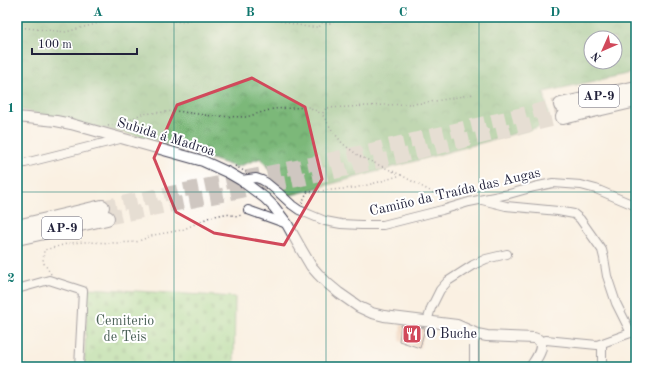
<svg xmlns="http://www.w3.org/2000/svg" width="653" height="384" font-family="'Old Standard TT',serif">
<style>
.forest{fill:url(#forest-crowns);stroke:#4e6d5a;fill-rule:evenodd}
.cemetery{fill:url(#cemetery-stones);stroke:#5e7d64}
.building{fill:url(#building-cross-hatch)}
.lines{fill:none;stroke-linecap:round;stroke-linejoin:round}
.motorway-tunnel{stroke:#cfc7c1;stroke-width:14;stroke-dasharray:14 7;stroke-linecap:butt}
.minor-casing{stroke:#424154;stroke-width:10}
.tertiary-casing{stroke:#424154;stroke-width:12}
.motorway-casing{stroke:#424154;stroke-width:16}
.path{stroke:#424154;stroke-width:1.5;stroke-dasharray:1 3;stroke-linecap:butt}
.minor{stroke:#fff;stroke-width:8}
.tertiary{stroke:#fff;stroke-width:10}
.motorway{stroke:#fff;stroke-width:14}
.marked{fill:none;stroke:#d1495b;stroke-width:3;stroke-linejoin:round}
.grid{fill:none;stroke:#0f766e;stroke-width:1;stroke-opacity:0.55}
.labels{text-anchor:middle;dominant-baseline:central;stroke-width:4;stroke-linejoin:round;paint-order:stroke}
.shield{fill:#fff;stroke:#646476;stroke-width:1}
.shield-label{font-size:13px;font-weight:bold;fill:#22223b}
.street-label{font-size:14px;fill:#22223b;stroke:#fff}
.park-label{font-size:14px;fill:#4c6258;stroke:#fff}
.poi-label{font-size:14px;fill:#22223b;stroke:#fff;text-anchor:start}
.neatline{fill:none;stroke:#0f766e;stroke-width:1.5}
.grid-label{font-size:13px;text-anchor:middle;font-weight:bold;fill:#0f766e}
</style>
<defs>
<pattern id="forest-crowns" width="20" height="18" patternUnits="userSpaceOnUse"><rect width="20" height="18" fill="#7bb879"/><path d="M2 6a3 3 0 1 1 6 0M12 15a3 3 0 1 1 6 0" fill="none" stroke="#649564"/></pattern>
<pattern id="cemetery-stones" width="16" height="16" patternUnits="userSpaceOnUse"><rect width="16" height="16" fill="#9ad88e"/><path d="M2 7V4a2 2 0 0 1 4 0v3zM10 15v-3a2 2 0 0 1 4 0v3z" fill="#84b97b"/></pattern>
<pattern id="building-cross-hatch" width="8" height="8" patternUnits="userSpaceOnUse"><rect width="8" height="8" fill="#eab795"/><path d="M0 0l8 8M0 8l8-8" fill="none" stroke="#c89d81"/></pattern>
</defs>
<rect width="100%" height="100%" fill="#fff"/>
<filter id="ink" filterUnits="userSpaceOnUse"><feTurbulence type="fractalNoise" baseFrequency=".025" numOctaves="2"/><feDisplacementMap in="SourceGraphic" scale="8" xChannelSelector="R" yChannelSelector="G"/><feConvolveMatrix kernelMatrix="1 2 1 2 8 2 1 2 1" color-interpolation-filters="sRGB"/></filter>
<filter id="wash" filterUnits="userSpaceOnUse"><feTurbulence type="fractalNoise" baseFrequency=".012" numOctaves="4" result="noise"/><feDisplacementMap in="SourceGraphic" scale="16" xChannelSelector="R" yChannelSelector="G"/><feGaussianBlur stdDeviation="0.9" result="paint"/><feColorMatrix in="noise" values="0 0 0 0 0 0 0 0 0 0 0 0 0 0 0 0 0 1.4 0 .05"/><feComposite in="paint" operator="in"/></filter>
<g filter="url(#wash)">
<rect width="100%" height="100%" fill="#faf0e2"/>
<path class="forest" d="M 17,17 L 636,17 L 636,72 L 544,92 L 550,124 L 288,196 L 261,158 L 236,167 L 147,138 L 17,109 ZM 591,38 L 615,38 L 615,62 L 591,62 Z"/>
<polygon class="cemetery" points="88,288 235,297 234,367 84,367"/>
<g id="blocks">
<polygon class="building" points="401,325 425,328 420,348 399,341"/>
</g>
</g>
<g filter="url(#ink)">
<use href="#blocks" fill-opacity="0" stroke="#424154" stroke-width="1"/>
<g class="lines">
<g class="motorway-tunnel">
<polyline points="102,207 316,163 561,105"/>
<polyline points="107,218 326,174 563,117"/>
</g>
<g class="minor-casing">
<g id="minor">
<polyline points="17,164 25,163 120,139"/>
<polyline points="241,180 256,178 262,180 267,183 278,192 292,205 299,210 318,218 325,221 341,224 361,225 383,225 442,210 469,202 509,194 534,187 553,183 581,185 596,189 636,206"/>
<polyline points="482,200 506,206 558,211 574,214 580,219 602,250 604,258 607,276 616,303 631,333"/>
<polyline points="248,210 287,224"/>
<polyline points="17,289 49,280 83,291 79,367"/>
<polyline points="427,322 431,308 440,290 448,281 473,265 486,259 507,254"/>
<polyline points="540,342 546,340 597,345 636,331"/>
<polyline points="602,344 602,367"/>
<polyline points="474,367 474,342 477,334"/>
</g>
</g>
<g class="tertiary-casing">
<path id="tertiary" d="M 17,117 L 56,121 L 71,124 L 203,161 L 229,173 L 241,180 L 265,198 L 274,207 L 287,224 L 301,249 L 311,266 L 318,274 L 327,283 L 339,293 L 359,307 L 372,313 L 384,316 L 457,325 L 477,334 L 487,336 L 534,338 L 539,340 C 545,348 536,359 531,367"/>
</g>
<g class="motorway-casing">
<g id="motorway">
<polyline points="561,105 636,88"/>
<polyline points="563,117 636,100"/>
<polyline points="17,227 102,207"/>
<polyline points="17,238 107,218"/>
</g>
</g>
<g class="path">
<polyline points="138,17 182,22 198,17"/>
<polyline points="274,17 276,20 307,27 319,27 322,23 328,24 343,17"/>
<polyline points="17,27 66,32 121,17"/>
<polyline points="108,126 122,124 141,114 176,111 212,116 246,117 273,109 309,107 322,114"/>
<polyline points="235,166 246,172"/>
<polyline points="401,175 359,156 343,144 332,130 322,114 326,108 348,107 425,103 474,94"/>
<polyline points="302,203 307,192 355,188 379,182 401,175 448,201"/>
<polyline points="51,274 43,262 44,250 71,243 85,242 117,243 136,242 154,235 182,230 210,217 225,214 238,216 242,215"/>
</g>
<use href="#minor" class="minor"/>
<use href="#tertiary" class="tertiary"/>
<use href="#motorway" class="motorway"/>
</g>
</g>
<path d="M0 0H653V384H0ZM 252,78 L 305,107 L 322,179 L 284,245 L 214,233 L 176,212 L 154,158 L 177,105 Z" fill="#faf0e2" fill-opacity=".55" fill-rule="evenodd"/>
<path class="marked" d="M 252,78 L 305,107 L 322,179 L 284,245 L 214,233 L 176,212 L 154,158 L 177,105 Z"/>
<path class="grid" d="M 174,17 L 174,367M 326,17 L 326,367M 479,17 L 479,367M 17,192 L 636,192"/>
<defs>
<g id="restaurant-square" transform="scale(1)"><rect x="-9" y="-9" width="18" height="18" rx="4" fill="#d1495b" stroke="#fff"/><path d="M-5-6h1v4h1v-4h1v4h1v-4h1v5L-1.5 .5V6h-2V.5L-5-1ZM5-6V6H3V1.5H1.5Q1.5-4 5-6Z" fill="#fff"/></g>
</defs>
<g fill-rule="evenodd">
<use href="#restaurant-square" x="412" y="334"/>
</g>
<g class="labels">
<g class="shield">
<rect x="579" y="85" width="40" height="22" rx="3"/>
<rect x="42" y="217" width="40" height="22" rx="3"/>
</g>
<g class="shield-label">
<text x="599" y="96">AP-9</text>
<text x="62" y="228">AP-9</text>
</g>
<g class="street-label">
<text transform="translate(166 137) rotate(17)">Subida á Madroa</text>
<text transform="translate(455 192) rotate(-13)">Camiño da Traída das Augas</text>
</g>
<g class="park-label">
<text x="125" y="321">Cemiterio<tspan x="125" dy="16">de Teis</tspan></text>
</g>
<g class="poi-label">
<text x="426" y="334">O Buche</text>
</g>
</g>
<rect width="653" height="384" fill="none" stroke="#fff" stroke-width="44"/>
<g transform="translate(603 50) rotate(225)"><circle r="19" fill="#ffffff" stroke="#a7a7b1"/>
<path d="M0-3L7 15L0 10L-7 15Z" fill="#d1495b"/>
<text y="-6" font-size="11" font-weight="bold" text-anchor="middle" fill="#22223b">N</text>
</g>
<path d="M32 48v6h105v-6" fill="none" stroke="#22223b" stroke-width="2"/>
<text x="38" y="48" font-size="12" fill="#22223b" stroke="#ffffff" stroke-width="3" paint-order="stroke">100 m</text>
<rect x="22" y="22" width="609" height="340" class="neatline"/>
<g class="grid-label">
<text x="98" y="16">A</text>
<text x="250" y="16">B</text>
<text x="403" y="16">C</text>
<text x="555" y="16">D</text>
<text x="11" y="112">1</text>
<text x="11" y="282">2</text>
</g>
</svg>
